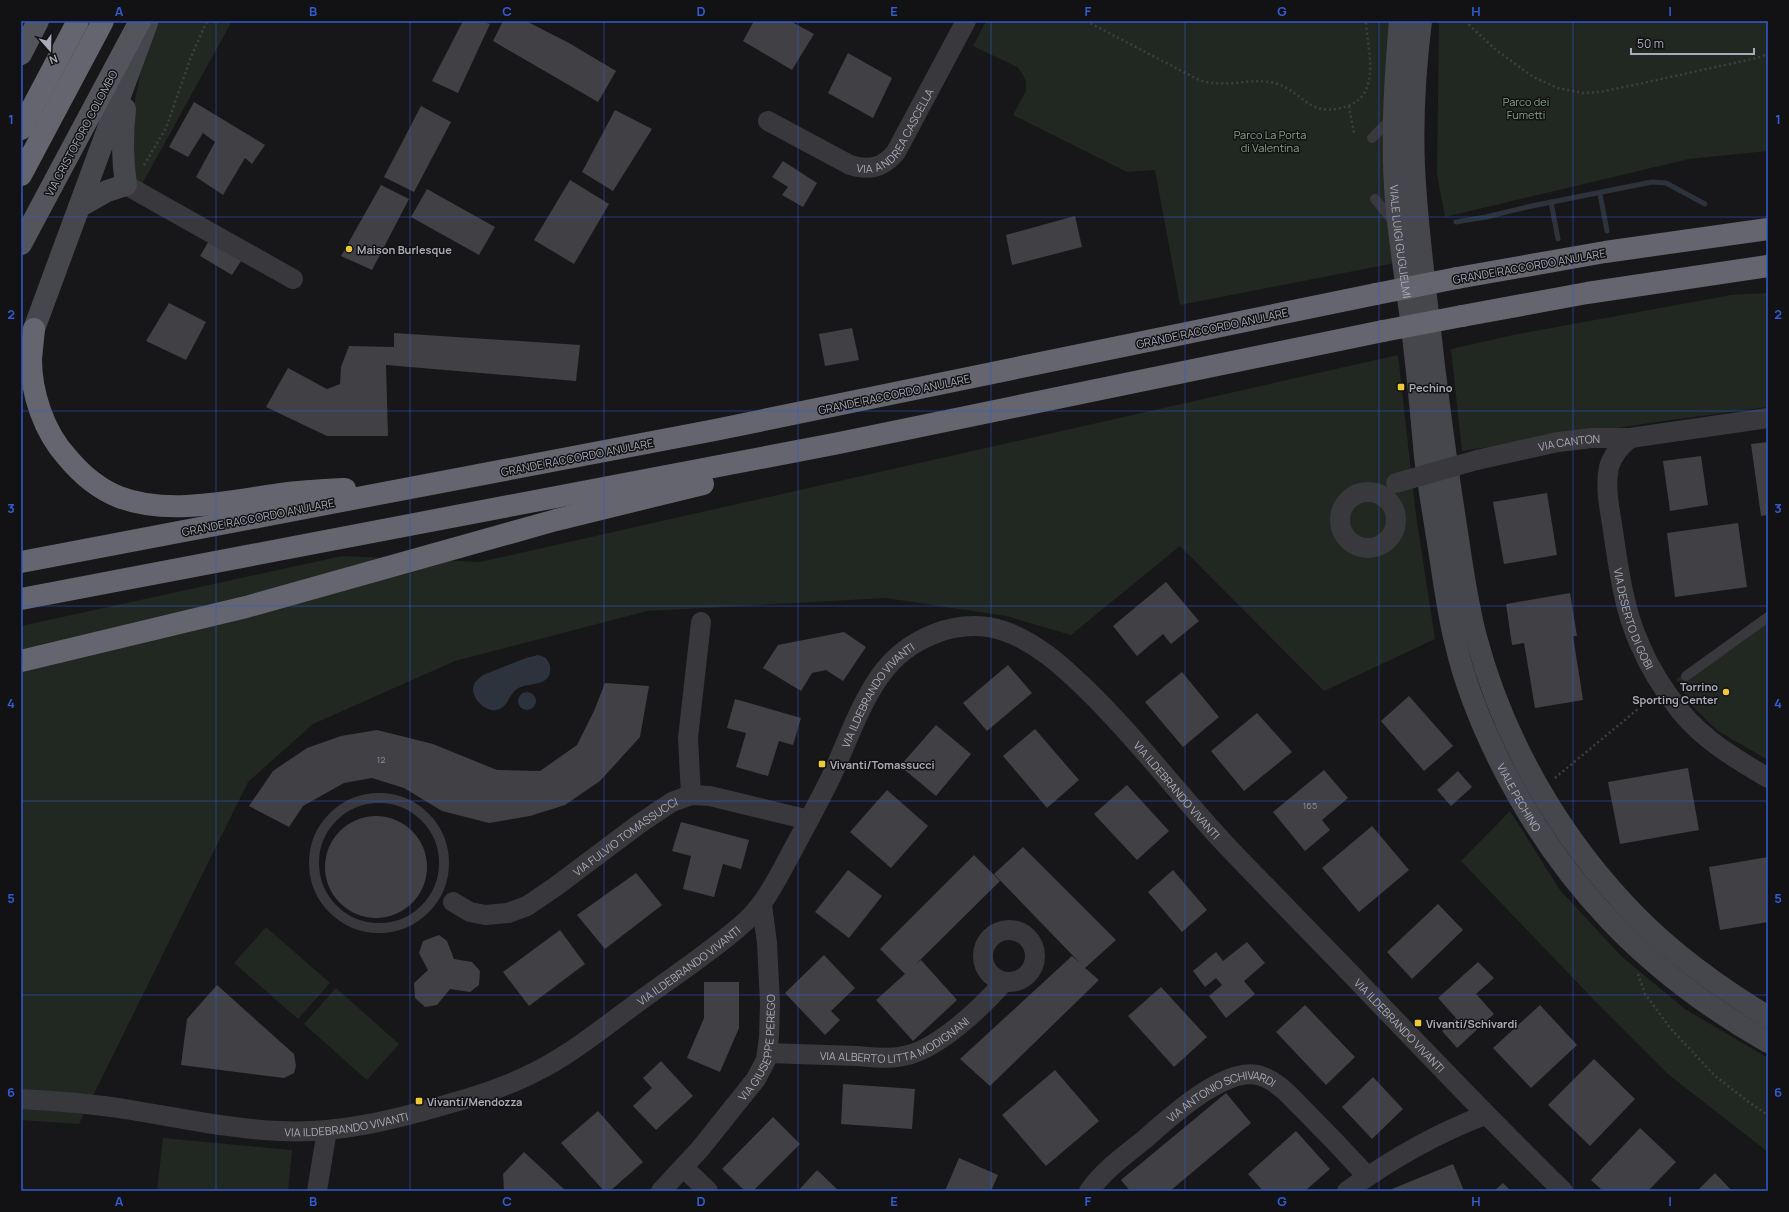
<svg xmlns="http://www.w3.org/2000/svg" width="1789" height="1212" font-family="Manrope,sans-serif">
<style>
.green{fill:#212822}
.water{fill:#2d333c}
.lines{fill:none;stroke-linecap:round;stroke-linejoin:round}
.stream{stroke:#2d333c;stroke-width:5}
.building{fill:#414045}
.path{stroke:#3e3e44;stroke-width:2.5;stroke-dasharray:2 3;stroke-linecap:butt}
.lane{stroke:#38383d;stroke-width:10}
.street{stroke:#38383d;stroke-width:20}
.secondary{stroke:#46464d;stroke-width:22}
.primary{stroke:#54545c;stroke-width:22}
.highway{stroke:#64656e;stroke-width:22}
.street-bridge{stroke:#38383d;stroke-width:20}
.highway-bridge{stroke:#64656e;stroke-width:22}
.grid{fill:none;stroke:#325cd3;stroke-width:1;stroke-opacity:0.55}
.poi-dot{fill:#ebc93b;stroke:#121113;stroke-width:1.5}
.labels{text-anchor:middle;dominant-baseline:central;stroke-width:3;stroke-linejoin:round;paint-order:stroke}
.number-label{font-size:9px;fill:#8f909b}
.park-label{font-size:11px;fill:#81a287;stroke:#121113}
.street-label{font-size:11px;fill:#a9abb8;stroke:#121113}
.poi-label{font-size:11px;font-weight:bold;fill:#a9abb8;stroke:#121113;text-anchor:start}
.neatline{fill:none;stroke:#325cd3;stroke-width:1.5}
.grid-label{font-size:13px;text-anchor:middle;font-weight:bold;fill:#325cd3}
</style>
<rect width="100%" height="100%" fill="#171618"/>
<g class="green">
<polygon points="156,21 232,21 141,186 135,181 132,114 146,45"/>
<polygon points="986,21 1393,21 1395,263 1180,305 1155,170 1127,172 1013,115 1026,91 1026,82 1022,73 1017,67 973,46"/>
<polygon points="1439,21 1768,21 1768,151 1689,159 1445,217 1437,174"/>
<polygon points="1768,293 1768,407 1664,421 1462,451 1451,349 1513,335 1731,295"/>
<polygon points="1398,355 1416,515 1435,639 1324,691 1180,546 1071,635 1006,616 886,598 647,611 455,661 313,724 248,782 79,1124 21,1120 21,626 342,556 480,562"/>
<polygon points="1768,623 1768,760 1718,731 1692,706 1676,679"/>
<polygon points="1510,811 1560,890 1621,956 1685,1009 1768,1058 1768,1152 1669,1075 1594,1000 1461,861"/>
<polygon points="266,927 330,983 298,1019 234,963"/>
<polygon points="336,988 399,1044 367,1080 304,1024"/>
<polygon points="163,1138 292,1150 288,1191 157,1191"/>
</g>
<g class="water">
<path d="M 538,655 C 542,656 546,657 548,661 C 550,664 551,668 550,672 C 548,687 527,682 517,689 C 508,695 509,707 496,710 C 484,712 469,696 474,684 C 476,680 480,678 483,675 L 526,658 Z"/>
<circle cx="527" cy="701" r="9"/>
</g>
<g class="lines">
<g class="stream">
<polyline points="1600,194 1607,231"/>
<polyline points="1551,202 1558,239"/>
<polyline points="1456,222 1486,217 1527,207 1652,182 1666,183 1705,204"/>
</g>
</g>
<g class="building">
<polygon points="463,21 481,21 490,24 458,93 432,81"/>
<polygon points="503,21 526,21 569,43 616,71 598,102 493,41"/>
<polygon points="754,21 790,21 814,34 792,70 743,41"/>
<polygon points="848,53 892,78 873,118 828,93"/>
<polygon points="194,102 265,145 252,164 245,158 223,195 196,177 215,142 203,133 188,157 169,147"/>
<polygon points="421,106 451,122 414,192 384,177"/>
<polygon points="615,110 652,129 613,191 582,172"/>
<polygon points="783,161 817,183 803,207 782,195 788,187 772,177"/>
<polygon points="570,180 609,204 574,264 534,240"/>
<polygon points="381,185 409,199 372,270 341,256"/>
<polygon points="427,189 495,227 479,255 411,217"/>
<polygon points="1075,216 1082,247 1012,265 1006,235"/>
<polygon points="210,239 243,258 232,275 200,256"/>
<polygon points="169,303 206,322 186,360 146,341"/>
<polygon points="852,328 859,360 825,366 819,334"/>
<polygon points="394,333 580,345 576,381 386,365 388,436 327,436 266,407 288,368 327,389 340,384 341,367 349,346 394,347"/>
<polygon points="1768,442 1768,515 1761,516 1751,444"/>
<polygon points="1701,456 1708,505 1670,511 1663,461"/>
<polygon points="1547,493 1557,555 1504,564 1493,502"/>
<polygon points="1738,523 1747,587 1675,597 1667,533"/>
<polygon points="1166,582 1199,621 1171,644 1163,634 1137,656 1113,626"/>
<polygon points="1570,593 1577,636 1573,636 1583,700 1535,708 1524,643 1512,645 1506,604"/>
<polygon points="844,632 866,647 843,681 826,670 812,673 801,691 763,668 778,645"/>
<polygon points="1008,665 1032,693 987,731 963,703"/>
<polygon points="1182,672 1219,717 1183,747 1145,702"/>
<polygon points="605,683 649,686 640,737 600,781 565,805 530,816 489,823 442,811 404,788 372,778 344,783 303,806 289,827 249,806 273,771 307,748 341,736 377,730 433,744 497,770 540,771 577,745 594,711"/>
<polygon points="1409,696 1453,746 1424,771 1381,721"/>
<polygon points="735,699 801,718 793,745 779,741 768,776 736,767 746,733 727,728"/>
<polygon points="1257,713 1292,752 1244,791 1211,751"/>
<polygon points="936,725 971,754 936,796 900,766"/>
<polygon points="1035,729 1079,780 1047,808 1003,756"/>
<polygon points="1688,768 1699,830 1620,844 1608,782"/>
<polygon points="1324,770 1348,798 1322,820 1330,830 1305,851 1273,812"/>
<polygon points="1458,771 1472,787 1451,806 1437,790"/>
<polygon points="1127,785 1169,831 1137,860 1094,814"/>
<polygon points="887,790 928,826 891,868 850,832"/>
<circle cx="376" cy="867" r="51"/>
<polygon points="681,822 749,840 741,869 723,864 714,897 683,889 691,856 672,851"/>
<polygon points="1372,826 1409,870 1359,912 1322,868"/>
<polygon points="1023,847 1116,940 1085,968 1099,980 990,1086 960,1059 1072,956 1080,963 994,874"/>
<polygon points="974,855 1000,881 915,965 921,960 957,1000 913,1041 876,1000 905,974 880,949"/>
<polygon points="1768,857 1768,922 1720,930 1709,867"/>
<polygon points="848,870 882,896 849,938 815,912"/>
<polygon points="1173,870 1207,910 1182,932 1148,892"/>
<polygon points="636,873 662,905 605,949 577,915"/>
<polygon points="1438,904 1463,930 1412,979 1387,952"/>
<polygon points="560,930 585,964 529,1006 503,972"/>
<polygon points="439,935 447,941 454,959 472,962 480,971 479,985 470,992 450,989 437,1005 425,1007 415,998 414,983 428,970 419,953 423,941"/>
<polygon points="1247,942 1265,963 1244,981 1255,994 1226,1018 1209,996 1222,985 1216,978 1205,987 1193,971 1216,952 1223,961"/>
<polygon points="824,955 855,988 831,1011 840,1020 825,1035 785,993"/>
<polygon points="1478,962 1494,978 1476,994 1494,1014 1457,1048 1442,1031 1456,1018 1438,998"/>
<polygon points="704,982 739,982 739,1028 720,1072 687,1058 704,1018"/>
<polygon points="217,985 294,1054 296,1066 294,1073 284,1078 181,1065 187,1019"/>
<polygon points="1161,987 1207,1037 1174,1067 1128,1016"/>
<polygon points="1305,1005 1355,1057 1326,1085 1276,1032"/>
<polygon points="1540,1005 1577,1045 1531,1088 1493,1048"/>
<polygon points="1594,1059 1635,1099 1590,1146 1548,1105"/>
<polygon points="661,1061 693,1096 656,1130 633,1106 652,1088 643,1078"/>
<polygon points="1055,1070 1099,1121 1046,1166 1002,1115"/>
<polygon points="1373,1077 1403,1109 1372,1139 1342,1107"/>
<polygon points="843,1084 915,1089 912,1129 841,1124"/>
<polygon points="1226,1093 1251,1123 1170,1191 1130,1191 1121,1180"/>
<polygon points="598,1111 643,1162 610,1191 604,1191 561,1143"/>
<polygon points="773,1117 800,1144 753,1191 745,1191 722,1169"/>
<polygon points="1640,1128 1676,1162 1648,1191 1603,1191 1591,1180"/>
<polygon points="1296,1131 1330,1169 1305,1191 1263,1191 1248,1174"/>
<polygon points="524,1152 566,1191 504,1191 503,1174"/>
<polygon points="959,1158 998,1175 991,1191 945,1191"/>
<polygon points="1453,1164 1464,1191 1393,1191 1392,1189"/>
<polygon points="817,1170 839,1191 798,1191"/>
<polygon points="1715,1173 1732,1191 1697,1191"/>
<polygon points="1503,1183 1511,1191 1494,1191"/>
</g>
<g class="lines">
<g class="path">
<path d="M 1086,21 L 1199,80 C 1227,89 1250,77 1274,83 C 1291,87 1300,100 1315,107 C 1325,111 1335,110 1345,107 C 1383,95 1367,50 1366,21"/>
<polyline points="1465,21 1496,50 1533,77 1558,88 1583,93 1600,92 1643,83 1757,58 1768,54"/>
<polyline points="1349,106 1354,133"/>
<polyline points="144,165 166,128 191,57 207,21"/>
<polyline points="1555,778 1650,699"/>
<polyline points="1638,974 1645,994 1671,1029 1715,1076 1750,1103 1768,1115"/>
</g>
<g class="lane">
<polyline points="1372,138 1392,118"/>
<polyline points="1375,199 1394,222"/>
<polyline points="1686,676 1768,617"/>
<circle cx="379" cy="863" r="65"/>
</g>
<g class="street">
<path id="s1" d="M 768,121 L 850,165 C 869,171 883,168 896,152 L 966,21"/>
<polyline points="126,185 293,279"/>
<path id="s2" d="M 1630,438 C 1621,446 1613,454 1609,467 C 1605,485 1609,506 1612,524 C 1618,564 1623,608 1640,645 C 1650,669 1665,692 1681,712 C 1705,741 1736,759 1768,778"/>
<path id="s3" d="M 1477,460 L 1558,442 L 1592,438 L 1630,438 L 1768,418"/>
<circle cx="1368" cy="520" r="28"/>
<polyline points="691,795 688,738 701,622"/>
<path id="s4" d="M 453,902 L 470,912 L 485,915 L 508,913 L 527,906 L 555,887 L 639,824 L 672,802 L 691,795 L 710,796 L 809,820"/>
<circle cx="1009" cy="956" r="26"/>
<path id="s5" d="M 767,1053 C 797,1054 826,1055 856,1056 C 873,1057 891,1060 908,1055 C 940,1047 982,1007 1004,982"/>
<path id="s6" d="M 21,1099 C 58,1101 95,1104 131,1110 C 181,1118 230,1129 280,1131 C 337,1134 394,1120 448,1104 C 477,1096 506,1087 533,1073 C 569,1056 601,1029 633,1006 C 668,980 705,956 738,928 C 763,908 775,883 790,855 C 804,829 819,802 832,775 C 847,742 859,706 880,676 C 907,638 958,616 1004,631 C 1036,642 1061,665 1085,688 C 1136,737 1178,794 1226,845 C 1268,889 1310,932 1352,975 C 1422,1048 1491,1121 1563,1191"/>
<polyline points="684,1168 708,1191"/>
<polyline points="317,1191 327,1130"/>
<path id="s7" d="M 661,1191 L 700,1149 L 756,1079 L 766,1060 L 769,1036 L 770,1003 L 767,943 L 762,905"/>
<path id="s8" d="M 1089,1191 C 1104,1170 1125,1155 1145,1139 C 1169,1118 1227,1064 1261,1076 C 1277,1081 1290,1096 1302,1108 C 1324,1130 1346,1153 1367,1176"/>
<path d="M 1347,1191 C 1390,1160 1435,1134 1485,1115"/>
</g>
<g class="secondary">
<path id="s9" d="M 1400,21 C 1395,80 1391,141 1396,200 C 1400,251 1410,303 1415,354 C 1419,389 1422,423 1425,457 C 1429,488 1434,518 1439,549 C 1444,581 1448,614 1456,645 C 1465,684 1481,723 1498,758 C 1560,884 1647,973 1768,1042"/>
<path d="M 1421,21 C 1415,69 1412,118 1414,166 C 1417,233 1427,300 1434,366 C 1441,422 1448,477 1457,532 C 1462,567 1467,603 1476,637 C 1504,742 1562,842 1639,919 C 1677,957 1722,989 1768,1017"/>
<path d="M 79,207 L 107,191 L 126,185 C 122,158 122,135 125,109"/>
<polyline points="34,329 147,23"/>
</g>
<g class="primary">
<polyline points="21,54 38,21"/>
<polyline points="21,244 140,21"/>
</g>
<g class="highway">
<polyline points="21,129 78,21"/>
<polyline points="21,175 103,21"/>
<polyline points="1457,278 1605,252 1768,229"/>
<polyline points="1462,316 1587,293 1768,266"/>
<path d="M 34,329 C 33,339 32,349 31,359 C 31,393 44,432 67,457 C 81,474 99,489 119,497 C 168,516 231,501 281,494 C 302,491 324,490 345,489"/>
<polyline points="21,562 715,430 1376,294"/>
<polyline points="21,599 834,444 1383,331"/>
<polyline points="21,661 246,607 556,520 703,484"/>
</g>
<polyline class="street-bridge" points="1396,483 1477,460"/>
<g class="highway-bridge">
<polyline points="1376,294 1457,278"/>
<polyline points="1383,331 1462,316"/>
</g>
</g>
<path class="grid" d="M 216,21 L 216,1191M 410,21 L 410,1191M 604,21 L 604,1191M 798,21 L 798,1191M 991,21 L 991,1191M 1185,21 L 1185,1191M 1379,21 L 1379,1191M 1573,21 L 1573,1191M 21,217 L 1768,217M 21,411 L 1768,411M 21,606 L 1768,606M 21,801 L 1768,801M 21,995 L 1768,995"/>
<g class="poi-dot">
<circle cx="349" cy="249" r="4"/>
<rect x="1397" y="383" width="8" height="8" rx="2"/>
<circle cx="1726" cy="692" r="4"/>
<rect x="818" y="760" width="8" height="8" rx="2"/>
<rect x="1414" y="1019" width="8" height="8" rx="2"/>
<rect x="415" y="1097" width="8" height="8" rx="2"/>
</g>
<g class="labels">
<g class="number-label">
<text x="381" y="759">12</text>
<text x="1310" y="805">165</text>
</g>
<g class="park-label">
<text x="1526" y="101">Parco dei<tspan x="1526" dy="13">Fumetti</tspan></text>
<text x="1270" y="134">Parco La Porta<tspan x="1270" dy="13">di Valentina</tspan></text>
</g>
<g class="street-label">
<text stroke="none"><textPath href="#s1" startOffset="158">VIA ANDREA CASCELLA</textPath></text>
<text transform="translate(81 133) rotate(-62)">VIA CRISTOFORO COLOMBO</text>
<text stroke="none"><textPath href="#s9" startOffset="221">VIALE LUIGI GUGLIELMI</textPath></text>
<text transform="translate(1529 266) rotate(-10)">GRANDE RACCORDO ANULARE</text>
<text transform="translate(1212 328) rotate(-12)">GRANDE RACCORDO ANULARE</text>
<text transform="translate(894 394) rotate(-12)">GRANDE RACCORDO ANULARE</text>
<text stroke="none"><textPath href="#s3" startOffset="94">VIA CANTON</textPath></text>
<text transform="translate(577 457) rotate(-11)">GRANDE RACCORDO ANULARE</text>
<text transform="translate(258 517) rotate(-11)">GRANDE RACCORDO ANULARE</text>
<text stroke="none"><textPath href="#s2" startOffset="191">VIA DESERTO DI GOBI</textPath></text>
<text stroke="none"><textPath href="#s6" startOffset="1048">VIA ILDEBRANDO VIVANTI</textPath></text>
<text stroke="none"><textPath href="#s6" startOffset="1443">VIA ILDEBRANDO VIVANTI</textPath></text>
<text stroke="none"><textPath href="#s9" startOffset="794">VIALE PECHINO</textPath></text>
<text stroke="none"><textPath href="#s4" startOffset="199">VIA FULVIO TOMASSUCCI</textPath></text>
<text stroke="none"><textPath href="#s6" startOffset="712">VIA ILDEBRANDO VIVANTI</textPath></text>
<text stroke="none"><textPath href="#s6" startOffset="1767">VIA ILDEBRANDO VIVANTI</textPath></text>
<text stroke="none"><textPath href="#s5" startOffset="132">VIA ALBERTO LITTA MODIGNANI</textPath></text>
<text stroke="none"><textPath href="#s7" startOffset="178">VIA GIUSEPPE PEREGO</textPath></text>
<text stroke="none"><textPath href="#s8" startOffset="168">VIA ANTONIO SCHIVARDI</textPath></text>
<text stroke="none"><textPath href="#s6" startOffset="328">VIA ILDEBRANDO VIVANTI</textPath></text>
</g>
<g class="poi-label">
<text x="357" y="249">Maison Burlesque</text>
<text x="1409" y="387">Pechino</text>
<text x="1718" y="686" text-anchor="end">Torrino<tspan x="1718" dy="13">Sporting Center</tspan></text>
<text x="830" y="764">Vivanti/Tomassucci</text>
<text x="1426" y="1023">Vivanti/Schivardi</text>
<text x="427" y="1101">Vivanti/Mendozza</text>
</g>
</g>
<rect width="1789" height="1212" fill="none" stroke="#121113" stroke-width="44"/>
<g transform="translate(50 50) rotate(160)" stroke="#121113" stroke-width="3" paint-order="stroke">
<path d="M0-3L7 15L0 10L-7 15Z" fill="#a9abb8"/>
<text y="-6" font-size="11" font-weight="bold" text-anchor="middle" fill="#a9abb8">N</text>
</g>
<path d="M1631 48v6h123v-6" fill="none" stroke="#a9abb8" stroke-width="2"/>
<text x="1637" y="48" font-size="12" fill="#a9abb8" stroke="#121113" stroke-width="3" paint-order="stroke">50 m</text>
<rect x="22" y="22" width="1745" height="1168" class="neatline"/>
<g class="grid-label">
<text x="119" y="16">A</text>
<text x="313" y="16">B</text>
<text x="507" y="16">C</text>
<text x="701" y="16">D</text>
<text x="894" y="16">E</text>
<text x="1088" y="16">F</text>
<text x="1282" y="16">G</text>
<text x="1476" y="16">H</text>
<text x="1670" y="16">I</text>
<text x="11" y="124">1</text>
<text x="1778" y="124">1</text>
<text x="11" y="319">2</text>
<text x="1778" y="319">2</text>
<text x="11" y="513">3</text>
<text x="1778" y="513">3</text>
<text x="11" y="708">4</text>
<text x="1778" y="708">4</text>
<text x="11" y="903">5</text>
<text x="1778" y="903">5</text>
<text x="11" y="1097">6</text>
<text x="1778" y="1097">6</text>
<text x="119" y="1206">A</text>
<text x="313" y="1206">B</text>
<text x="507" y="1206">C</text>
<text x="701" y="1206">D</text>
<text x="894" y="1206">E</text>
<text x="1088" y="1206">F</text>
<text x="1282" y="1206">G</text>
<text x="1476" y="1206">H</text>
<text x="1670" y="1206">I</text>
</g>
</svg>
